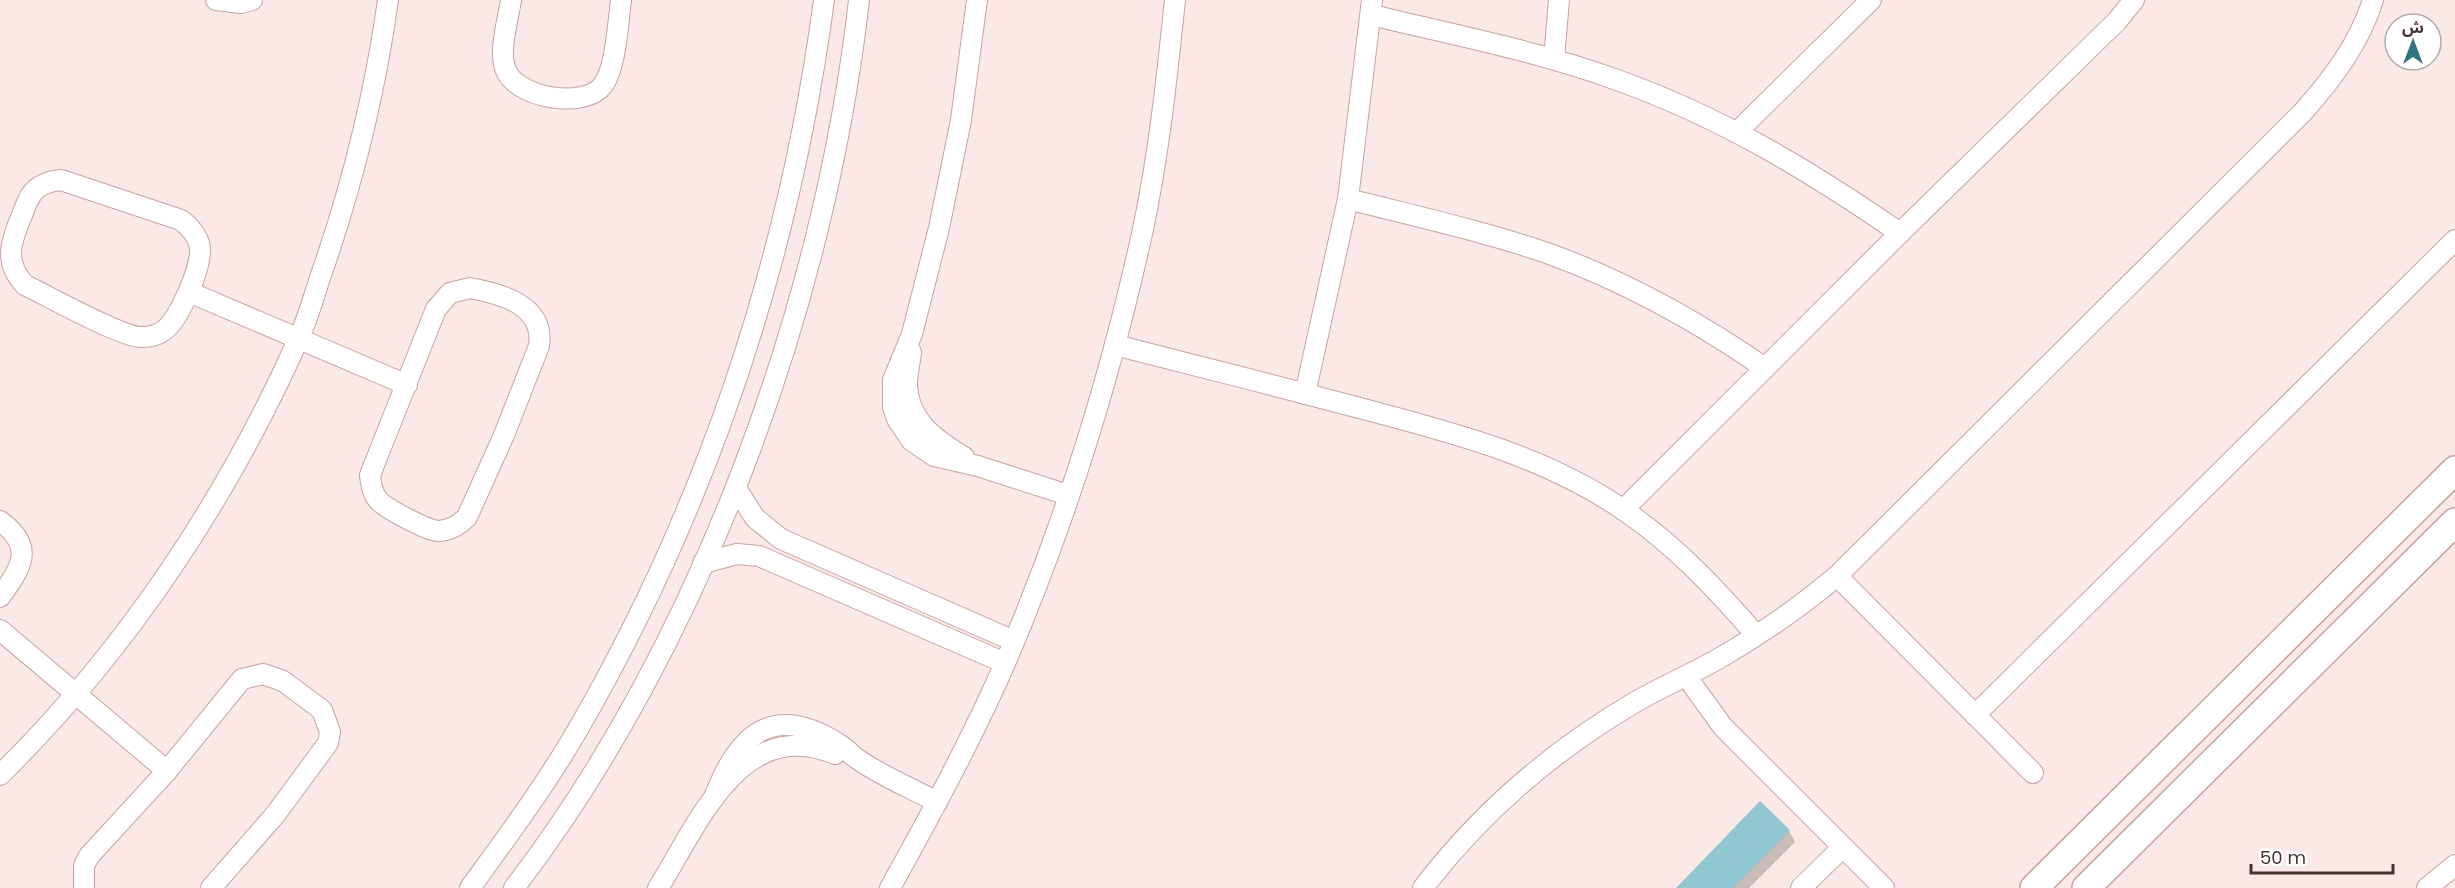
<svg xmlns="http://www.w3.org/2000/svg" width="2455" height="888" font-family="Poppins,'Noto Sans Arabic',sans-serif">
<style>
.shadow{fill:#0003}
.building{fill:#90c7d1}
.lines{fill:none;stroke-linecap:round;stroke-linejoin:round}
.street-casing{stroke:#caa39d;stroke-width:22}
.secondary-casing{stroke:#caa39d;stroke-width:30}
.street{stroke:#fff;stroke-width:20}
.secondary{stroke:#fff;stroke-width:27}
</style>
<rect width="100%" height="100%" fill="#fae9e7"/>
<polygon class="shadow" points="1789,831 1795,842 1749,888 1678,888"/>
<polygon class="building" points="1760,801 1790,830 1733,888 1676,888"/>
<g class="lines">
<g class="street-casing">
<g id="street">
<polyline points="216,0 241,3 252,0"/>
<path d="M 511,0 C 508,20 499,49 505,68 C 514,98 585,110 603,85 C 616,68 618,22 621,0"/>
<polyline points="977,0 961,120 939,228 912,334 893,380 893,407 897,419 912,441 934,456 978,466 1068,495"/>
<path d="M 1372,15 C 1453,35 1538,51 1617,80 C 1721,117 1810,171 1900,233"/>
<polyline points="1554,59 1559,0"/>
<polyline points="1738,131 1871,0"/>
<path d="M 61,180 L 181,220 C 190,227 199,236 200,249 C 201,268 179,321 163,331 C 157,336 149,337 141,337 C 121,337 48,296 25,285 C 3,262 11,241 22,215 C 26,205 29,193 39,187 C 46,182 52,181 61,180 Z"/>
<path d="M 1348,199 C 1415,216 1482,231 1547,253 C 1625,281 1697,321 1765,368"/>
<path d="M 470,288 C 503,294 545,306 539,346 L 504,435 L 467,517 C 459,525 450,531 438,531 C 426,530 387,509 379,501 C 372,493 371,484 370,475 L 436,309 L 450,293 Z"/>
<polyline points="189,292 407,385"/>
<path d="M 1115,345 C 1195,365 1276,386 1356,407 C 1450,432 1544,455 1625,511 C 1676,546 1716,589 1756,635"/>
<path d="M 911,352 C 910,363 907,374 907,385 C 909,422 936,440 964,457"/>
<polyline points="1305,394 1348,199 1372,0"/>
<polyline points="736,488 755,518 781,539 1014,641"/>
<polyline points="1623,510 1900,233 2117,21 2134,0"/>
<path d="M 0,521 C 36,547 21,568 0,597"/>
<polyline points="703,563 737,554 759,556 1005,663"/>
<polyline points="1837,576 2033,773"/>
<polyline points="0,630 167,771"/>
<polyline points="1686,676 1723,727 1884,888"/>
<polyline points="1975,715 2455,240"/>
<path d="M 0,775 C 126,651 226,501 298,340 C 308,319 314,295 322,272 C 353,183 375,93 388,0"/>
<path d="M 714,798 C 739,731 775,702 842,746 C 848,750 851,755 856,758 C 881,776 911,788 937,802"/>
<polyline points="84,888 84,866 89,856 167,771 242,679 263,674 283,681 322,710 330,732 328,743 275,815 211,888"/>
<path d="M 470,888 C 507,837 545,786 577,731 C 709,503 789,261 824,0"/>
<path d="M 514,888 C 701,645 825,303 859,0"/>
<path d="M 658,888 C 699,823 741,715 835,754"/>
<path d="M 890,888 C 931,814 972,739 1006,661 C 1065,523 1111,376 1143,229 C 1159,154 1167,76 1175,0"/>
<path d="M 1423,888 C 1481,812 1555,749 1637,701 C 1664,686 1691,674 1718,659 C 1760,635 1800,607 1837,576 L 2303,112 C 2333,78 2359,44 2373,0"/>
<polyline points="1801,888 1842,848"/>
<polyline points="2427,888 2455,865"/>
</g>
</g>
<g class="secondary-casing">
<g id="secondary">
<polyline points="2034,888 2455,470"/>
<polyline points="2086,888 2455,522"/>
</g>
</g>
<use href="#street" class="street"/>
<use href="#secondary" class="secondary"/>
</g>
<g transform="translate(2413 42)"><circle r="28" fill="#ffffff" stroke="#b4adad" stroke-width="1.5"/>
<path d="M0-4.5L10 22L0 15L-10 22Z" fill="#2f7682"/>
<text y="-9" font-size="16" font-weight="bold" text-anchor="middle" fill="#433331">ش</text>
</g>
<path d="M2251 864v9h142v-9" fill="none" stroke="#433331" stroke-width="3"/>
<text x="2260" y="864" font-size="18" fill="#433331" stroke="#ffffff" stroke-width="4.5" paint-order="stroke">50 m</text>
</svg>
